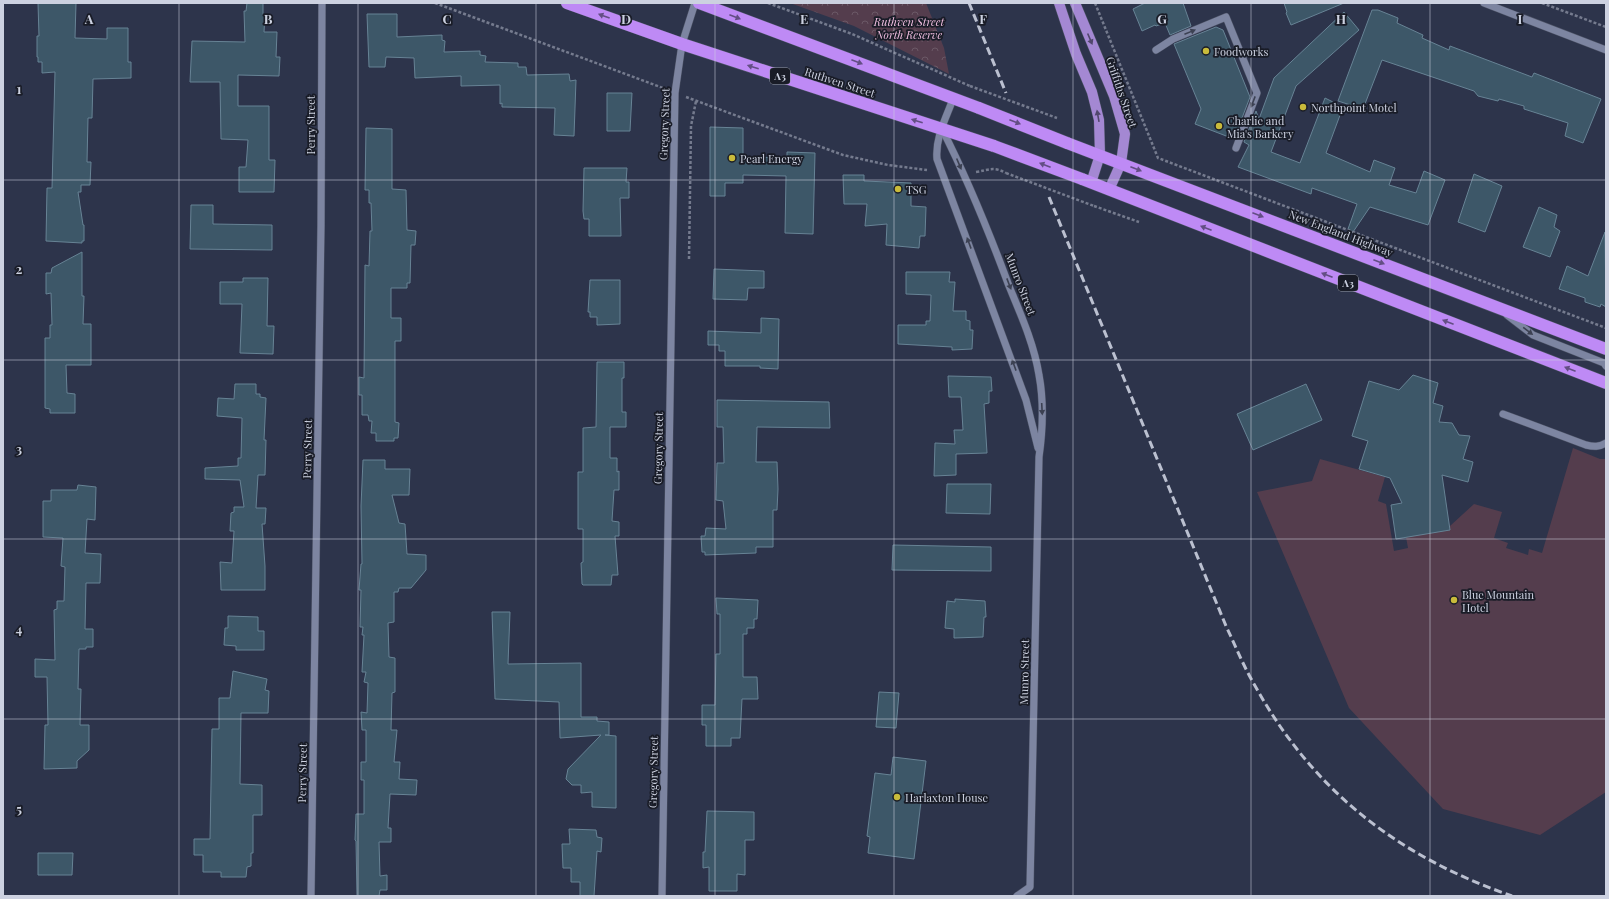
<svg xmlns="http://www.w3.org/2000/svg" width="1609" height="899" font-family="'Playfair Display',serif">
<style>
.grass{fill:#543d4d}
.forest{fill:url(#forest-crowns)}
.building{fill:#3d5768;stroke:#678395}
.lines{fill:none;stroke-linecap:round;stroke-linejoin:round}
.minor-casing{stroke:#4c5265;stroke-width:8}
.major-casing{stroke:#4c5265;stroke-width:11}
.highway-casing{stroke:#4c5265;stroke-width:13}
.path{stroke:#757b8e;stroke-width:2.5;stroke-dasharray:3 2;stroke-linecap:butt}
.minor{stroke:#7d85a1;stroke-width:7}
.major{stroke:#a488d3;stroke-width:10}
.highway{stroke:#be8af5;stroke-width:12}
.rail{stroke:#bbc0d0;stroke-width:3;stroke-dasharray:8 4;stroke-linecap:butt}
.highway-bridge-casing{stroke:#4c5265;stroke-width:13;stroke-linecap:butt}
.path-bridge{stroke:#757b8e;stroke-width:2.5;stroke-dasharray:3 2;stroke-linecap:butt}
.highway-bridge{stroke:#be8af5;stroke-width:12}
.oneway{fill:#634e84}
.oneway2{fill:#3c4152}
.oneway3{fill:#51476c}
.grid{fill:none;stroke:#ccd1e0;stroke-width:1;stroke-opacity:0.55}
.poi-dot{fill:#c9bb3b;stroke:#191c27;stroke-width:1.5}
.labels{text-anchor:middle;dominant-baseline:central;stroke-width:3.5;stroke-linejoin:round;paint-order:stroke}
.shield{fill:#191c27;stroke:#969ba8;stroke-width:1}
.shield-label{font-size:10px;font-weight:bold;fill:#ccd1e0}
.park-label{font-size:11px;font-style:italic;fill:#f2bfe1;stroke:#191c27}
.poi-label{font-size:11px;fill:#ccd1e0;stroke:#191c27;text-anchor:start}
.street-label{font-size:11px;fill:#ccd1e0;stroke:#191c27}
.grid-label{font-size:13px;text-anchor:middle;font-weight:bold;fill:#ccd1e0;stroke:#191c27;stroke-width:3.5;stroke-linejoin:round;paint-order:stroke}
</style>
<defs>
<pattern id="forest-crowns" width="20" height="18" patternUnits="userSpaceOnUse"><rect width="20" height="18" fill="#543d4d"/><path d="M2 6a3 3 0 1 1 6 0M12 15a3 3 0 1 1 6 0" fill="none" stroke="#6b5866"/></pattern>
</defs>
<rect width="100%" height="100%" fill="#2d344b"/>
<polygon class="grass" points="1573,448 1600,459 1606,459 1606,792 1540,835 1443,809 1349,708 1257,492 1312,481 1320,459 1385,477 1378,501 1386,504 1394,551 1408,548 1406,537 1450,530 1450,526 1474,504 1502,512 1494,538 1508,543 1506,548 1528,555 1529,549 1542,553"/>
<polygon class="forest" points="790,3 926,3 944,48 949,74 854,26"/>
<g class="building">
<polygon points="38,3 76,3 75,38 107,39 107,28 128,28 128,62 131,62 131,78 93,79 92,118 88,118 87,162 91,162 90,185 81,185 81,192 78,192 83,225 84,225 84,241 82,241 82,243 46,241 47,188 52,188 55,72 42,73 42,62 38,62 38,57 37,57 37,36 39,36"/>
<polygon points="247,3 263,3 263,15 265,15 264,32 277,32 276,57 280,57 279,76 238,75 238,106 269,106 269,160 275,160 274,192 239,192 239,167 246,167 248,140 221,139 220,82 190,82 192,41 245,42 244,11 246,11"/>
<polygon points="1145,3 1183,3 1191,26 1170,35 1165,23 1156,26 1155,25 1142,31 1133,9"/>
<polygon points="1284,3 1344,3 1291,25 1286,13 1287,12"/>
<polygon points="1372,10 1378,10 1398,18 1397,23 1423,35 1422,38 1449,50 1450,46 1532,77 1534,73 1601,99 1583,143 1565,136 1568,123 1524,109 1524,106 1499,99 1498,101 1478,96 1474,91 1382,60 1363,109 1338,101"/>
<polygon points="1344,12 1359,30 1296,86 1271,152 1300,163 1325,98 1343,107 1326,153 1370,172 1374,160 1395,168 1389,185 1416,193 1424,171 1445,180 1428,225 1370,207 1353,232 1348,229 1357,204 1312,188 1311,194 1238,167 1249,145 1244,142 1256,111 1259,119 1274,78"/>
<polygon points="367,14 397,14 397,37 442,35 442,40 445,41 444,52 480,51 480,55 486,56 485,62 518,63 518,67 526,67 527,75 569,74 570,81 576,80 574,136 554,135 555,108 502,107 502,103 500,104 500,85 461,86 461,76 415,78 414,58 386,57 385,67 369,67"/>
<polygon points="1216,27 1223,30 1250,97 1234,139 1195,124 1201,109 1174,44"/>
<polygon points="607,93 632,93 630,131 607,131"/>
<polygon points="710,127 743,128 743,157 787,158 787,152 815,153 813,234 785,233 786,176 743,175 743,183 725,183 725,196 710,196"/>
<polygon points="366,128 392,129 392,189 406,190 407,230 416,231 415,245 411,245 410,283 407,283 407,288 391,288 391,318 401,318 401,341 395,341 395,422 399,423 398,438 394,438 394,441 376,441 376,433 371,433 372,421 369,421 368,415 362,415 362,395 359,395 359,377 364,378 365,265 369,266 370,231 372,231 371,203 369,203 369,190 365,190"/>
<polygon points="584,168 627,168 626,182 629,182 629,198 620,198 621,236 589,236 589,219 584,219 583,211"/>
<polygon points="1474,174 1502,186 1485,232 1458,222"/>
<polygon points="843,175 864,175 864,181 911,183 911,206 926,207 925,236 920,236 919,248 886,245 887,224 865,226 867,204 844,204"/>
<polygon points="191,205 213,205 213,224 272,225 272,250 190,249"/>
<polygon points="1539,207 1557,215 1554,227 1560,231 1550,257 1523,247"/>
<polygon points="1605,232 1606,307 1601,304 1600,307 1585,302 1585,298 1559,289 1567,266 1588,276"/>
<polygon points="82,252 82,296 84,296 83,324 91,324 91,365 66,365 67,393 75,394 75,413 50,413 50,409 45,408 45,338 50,338 50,325 52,325 51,293 46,294 46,273 51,273 52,268"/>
<polygon points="714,269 764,271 764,288 748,288 747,300 713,299"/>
<polygon points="906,272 950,272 949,282 955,282 953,311 966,311 966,320 970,321 970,330 973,330 972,349 952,350 952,347 898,344 898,325 926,325 926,321 930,321 931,295 906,294"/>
<polygon points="243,278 268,278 267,326 274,326 273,354 240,353 242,304 220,304 220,282 243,282"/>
<polygon points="590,280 620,280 620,324 597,325 597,317 590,317 590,312 588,312"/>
<polygon points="761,318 779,319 778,369 760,368 760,366 725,366 725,351 719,351 719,345 708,345 708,331 761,333"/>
<polygon points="597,362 624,362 624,378 622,378 622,412 626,412 626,427 610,427 610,458 617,458 617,472 619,471 619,490 614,490 612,521 619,522 619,536 615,536 618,575 612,575 611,585 583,585 582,584 581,563 583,562 583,529 578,529 578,472 583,472 583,428 596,427"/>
<polygon points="1413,375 1438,383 1433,403 1443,406 1439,422 1452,423 1459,435 1470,436 1463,459 1473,462 1468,482 1442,475 1450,530 1396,539 1391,505 1402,503 1390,478 1359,469 1368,441 1352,436 1369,381 1399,390"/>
<polygon points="948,376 991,377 992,391 989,391 989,403 984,404 987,453 956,454 956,475 934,476 935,443 955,444 954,430 963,430 961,397 949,397"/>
<polygon points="235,384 256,384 256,394 260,394 260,397 266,398 264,440 266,440 265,475 258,475 256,508 266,508 265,524 262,524 265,566 265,590 221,590 220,562 232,563 234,531 230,531 231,513 234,512 234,507 244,507 240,480 205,479 205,468 238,466 238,458 241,458 242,418 217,416 218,398 234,399"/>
<polygon points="1306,384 1322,420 1253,450 1237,414"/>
<polygon points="717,400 829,402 830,428 757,427 756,462 777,462 778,489 777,510 773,510 773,547 756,547 756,553 705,555 705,552 702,552 701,536 705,536 706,528 726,529 723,501 716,500 717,463 724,463 723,427 717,427"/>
<polygon points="363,460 385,460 385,469 410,469 409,495 392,495 399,523 405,524 407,554 426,555 426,570 411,588 399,588 398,592 394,592 394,622 388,623 389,657 395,658 395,692 392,693 391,730 397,730 394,762 400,762 399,779 417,780 416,795 390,794 388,828 391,828 391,842 379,842 380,876 387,875 387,890 380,890 379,896 357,896 356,841 355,840 356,814 364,814 364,780 361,780 361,762 366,762 366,730 362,730 361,712 367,713 368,683 364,682 366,672 362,672 364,635 362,635 363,627 360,627 361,590 359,590 361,564 362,564 361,506"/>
<polygon points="947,484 991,484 990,514 946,513"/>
<polygon points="78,485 96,487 95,520 87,519 85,553 101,554 100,583 86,583 85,629 93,629 93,647 86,647 86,649 79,649 78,689 81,689 80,725 89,725 89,750 77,761 77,768 44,769 45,725 48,725 47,677 35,677 35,659 55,660 54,610 57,609 57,601 64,601 65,567 61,566 63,538 43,537 43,501 51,501 51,490 77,490"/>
<polygon points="893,545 991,547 991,571 892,570"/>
<polygon points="716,598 758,600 757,619 754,619 754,628 747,628 747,634 743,634 743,677 757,677 758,699 742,699 740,738 731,738 731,746 706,746 706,725 702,725 702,705 715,705 716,654 720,654 720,614 717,614"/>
<polygon points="955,599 985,601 986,617 984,617 983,637 954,638 954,629 945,628 947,601 955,602"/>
<polygon points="492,612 510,612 508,664 581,663 581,717 597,717 597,721 609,722 609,735 605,735 616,736 616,808 592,807 592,792 581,793 581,785 572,785 566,779 568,769 601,735 560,738 559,702 495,699"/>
<polygon points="228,616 258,617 258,631 264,631 264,650 236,650 236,646 224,645 225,628 228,628"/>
<polygon points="233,671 267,679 265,690 269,691 268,713 241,713 240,784 262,785 262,815 253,815 253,853 251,853 251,866 247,867 246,877 221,877 221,872 203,872 203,855 194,855 194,839 210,839 212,729 219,729 219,698 230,698"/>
<polygon points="879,692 899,693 896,728 876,727"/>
<polygon points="893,757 926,761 914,859 868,853 870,837 867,836 875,773 891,775"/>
<polygon points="707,811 754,812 754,840 745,840 745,875 737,874 737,891 709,891 709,867 703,868 703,852 705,852"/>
<polygon points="569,829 596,830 597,837 602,838 601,852 597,851 594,896 580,896 580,882 571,882 571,868 563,868 562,844 570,844"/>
<polygon points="38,853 73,853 72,875 38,875"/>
</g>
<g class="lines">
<g class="minor-casing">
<g id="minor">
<polyline points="1484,3 1606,50"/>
<polyline points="1156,50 1173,39 1226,17 1257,93 1236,148"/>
<path d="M 953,99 C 946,118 935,138 937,159 L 1026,400 L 1038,448"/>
<path d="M 942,129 C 968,180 989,232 1009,286 C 1021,315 1034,344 1039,375 C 1044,402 1043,429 1039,457 L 1030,887 L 1017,896"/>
<polyline points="1507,315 1533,335 1604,363 1606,366"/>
<path d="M 1503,414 L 1586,445 C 1594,447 1599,447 1606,443"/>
<polyline points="311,896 321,226 322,3"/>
<polyline points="662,896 675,93 682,44 695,3"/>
</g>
</g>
<g class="major-casing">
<g id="major">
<polyline points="1059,3 1076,54 1092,92 1099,120 1100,155 1091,183"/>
<polyline points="1075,3 1114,96 1125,134 1121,163 1109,190"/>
</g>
</g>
<g class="highway-casing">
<g id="highway">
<polyline points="567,3 682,44 994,146"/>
<polyline points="699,3 979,108"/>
<polyline points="1067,143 1606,349"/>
<polyline points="1082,179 1606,383"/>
</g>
</g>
<g class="path">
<polyline points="435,3 663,88"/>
<polyline points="768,3 852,34 970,86"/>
<polyline points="1095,3 1158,158 1606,328"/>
<polyline points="1542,3 1606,27"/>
<polyline points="686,97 843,155 888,165 927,170"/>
<path d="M 976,172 C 989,170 993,166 1006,173"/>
<polyline points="1094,206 1139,222"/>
<polyline points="689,259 691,126 696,101"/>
</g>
<use href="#minor" class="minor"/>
<use href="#major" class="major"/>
<use href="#highway" class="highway"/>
<g class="rail">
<polyline points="969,3 1006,93"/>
<path d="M 1049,197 L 1226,626 C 1235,645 1243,665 1254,684 C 1313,791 1397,856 1512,896"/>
</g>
<g class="highway-bridge-casing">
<g id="highway-bridge">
<polyline points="979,108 1067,143"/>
<polyline points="994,146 1082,179"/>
</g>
</g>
<g class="path-bridge">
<polyline points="970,86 1057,118"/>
<polyline points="1006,173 1094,206"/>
</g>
<use href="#highway-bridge" class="highway-bridge"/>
</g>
<defs><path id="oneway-solid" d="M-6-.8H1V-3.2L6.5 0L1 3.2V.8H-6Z"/></defs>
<g class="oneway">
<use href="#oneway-solid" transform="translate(604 16) rotate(-160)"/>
<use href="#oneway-solid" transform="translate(735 17) rotate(21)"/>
<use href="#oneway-solid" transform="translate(857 62) rotate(21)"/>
<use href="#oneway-solid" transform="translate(753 67) rotate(-162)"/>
<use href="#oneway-solid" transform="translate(917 121) rotate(-162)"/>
<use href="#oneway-solid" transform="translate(1015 122) rotate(21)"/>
<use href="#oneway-solid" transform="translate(1045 165) rotate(-159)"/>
<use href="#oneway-solid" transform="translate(1136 169) rotate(21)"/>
<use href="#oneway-solid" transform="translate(1258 215) rotate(21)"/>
<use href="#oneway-solid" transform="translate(1206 228) rotate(-159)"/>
<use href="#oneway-solid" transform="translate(1379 262) rotate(21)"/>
<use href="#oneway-solid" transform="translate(1327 275) rotate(-159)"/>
<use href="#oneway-solid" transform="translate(1448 322) rotate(-159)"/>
<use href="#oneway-solid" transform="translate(1570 369) rotate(-159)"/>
</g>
<g class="oneway2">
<use href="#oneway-solid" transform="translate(1190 32) rotate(-22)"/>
<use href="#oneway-solid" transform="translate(1253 102) rotate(111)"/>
<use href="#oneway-solid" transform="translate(959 164) rotate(67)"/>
<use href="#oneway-solid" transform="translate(969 243) rotate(-110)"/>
<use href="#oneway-solid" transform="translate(1009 284) rotate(69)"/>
<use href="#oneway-solid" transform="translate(1528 331) rotate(37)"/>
<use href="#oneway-solid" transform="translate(1014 365) rotate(-110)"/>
<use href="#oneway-solid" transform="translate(1042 409) rotate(87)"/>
</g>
<g class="oneway3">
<use href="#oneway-solid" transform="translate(1090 39) rotate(67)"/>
<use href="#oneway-solid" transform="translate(1098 116) rotate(-100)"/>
</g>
<path class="grid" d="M 179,3 L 179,896M 358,3 L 358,896M 536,3 L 536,896M 715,3 L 715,896M 894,3 L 894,896M 1073,3 L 1073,896M 1251,3 L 1251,896M 1430,3 L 1430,896M 3,180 L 1606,180M 3,360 L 1606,360M 3,539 L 1606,539M 3,719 L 1606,719"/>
<g class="poi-dot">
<circle cx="1206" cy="51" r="4"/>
<circle cx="1303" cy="107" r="4"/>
<circle cx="1219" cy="126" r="4"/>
<circle cx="732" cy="158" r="4"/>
<circle cx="898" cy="189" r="4"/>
<circle cx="1454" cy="600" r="4"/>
<circle cx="897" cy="797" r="4"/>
</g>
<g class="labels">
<g class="shield">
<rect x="770" y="68" width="20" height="16" rx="3"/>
<rect x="1338" y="275" width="20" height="16" rx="3"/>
</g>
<g class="shield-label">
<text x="780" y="76">A3</text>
<text x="1348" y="283">A3</text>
</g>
<g class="park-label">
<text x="909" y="21">Ruthven Street<tspan x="909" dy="13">North Reserve</tspan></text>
</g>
<g class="poi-label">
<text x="1214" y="51">Foodworks</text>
<text x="1311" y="107">Northpoint Motel</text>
<text x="1227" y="120">Charlie and<tspan x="1227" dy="13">Mia's Barkery</tspan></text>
<text x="740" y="158">Pearl Energy</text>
<text x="906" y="189">TSG</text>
<text x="1462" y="594">Blue Mountain<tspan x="1462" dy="13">Hotel</tspan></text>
<text x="905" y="797">Harlaxton House</text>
</g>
<g class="street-label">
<text transform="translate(840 82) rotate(18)">Ruthven Street</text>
<text transform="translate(1122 92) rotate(71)">Griffiths Street</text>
<text transform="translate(664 124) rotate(-88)">Gregory Street</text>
<text transform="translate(310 125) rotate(-90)">Perry Street</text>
<text transform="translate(1341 233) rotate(21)">New England Highway</text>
<text transform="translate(1021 284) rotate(69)">Munro Street</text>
<text transform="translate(658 448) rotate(-89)">Gregory Street</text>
<text transform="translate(307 449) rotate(-89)">Perry Street</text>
<text transform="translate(1024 672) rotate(-89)">Munro Street</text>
<text transform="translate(653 772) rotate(-89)">Gregory Street</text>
<text transform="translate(302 773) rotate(-89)">Perry Street</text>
</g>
</g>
<g class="grid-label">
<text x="89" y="24">A</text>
<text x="268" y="24">B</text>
<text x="447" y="24">C</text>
<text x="626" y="24">D</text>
<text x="804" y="24">E</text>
<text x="983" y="24">F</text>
<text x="1162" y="24">G</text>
<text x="1341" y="24">H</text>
<text x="1520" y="24">I</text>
<text x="19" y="94">1</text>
<text x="19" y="274">2</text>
<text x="19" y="454">3</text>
<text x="19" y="634">4</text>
<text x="19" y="814">5</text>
</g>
<rect width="1609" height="899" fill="none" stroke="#ccd1e0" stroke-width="8"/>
</svg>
